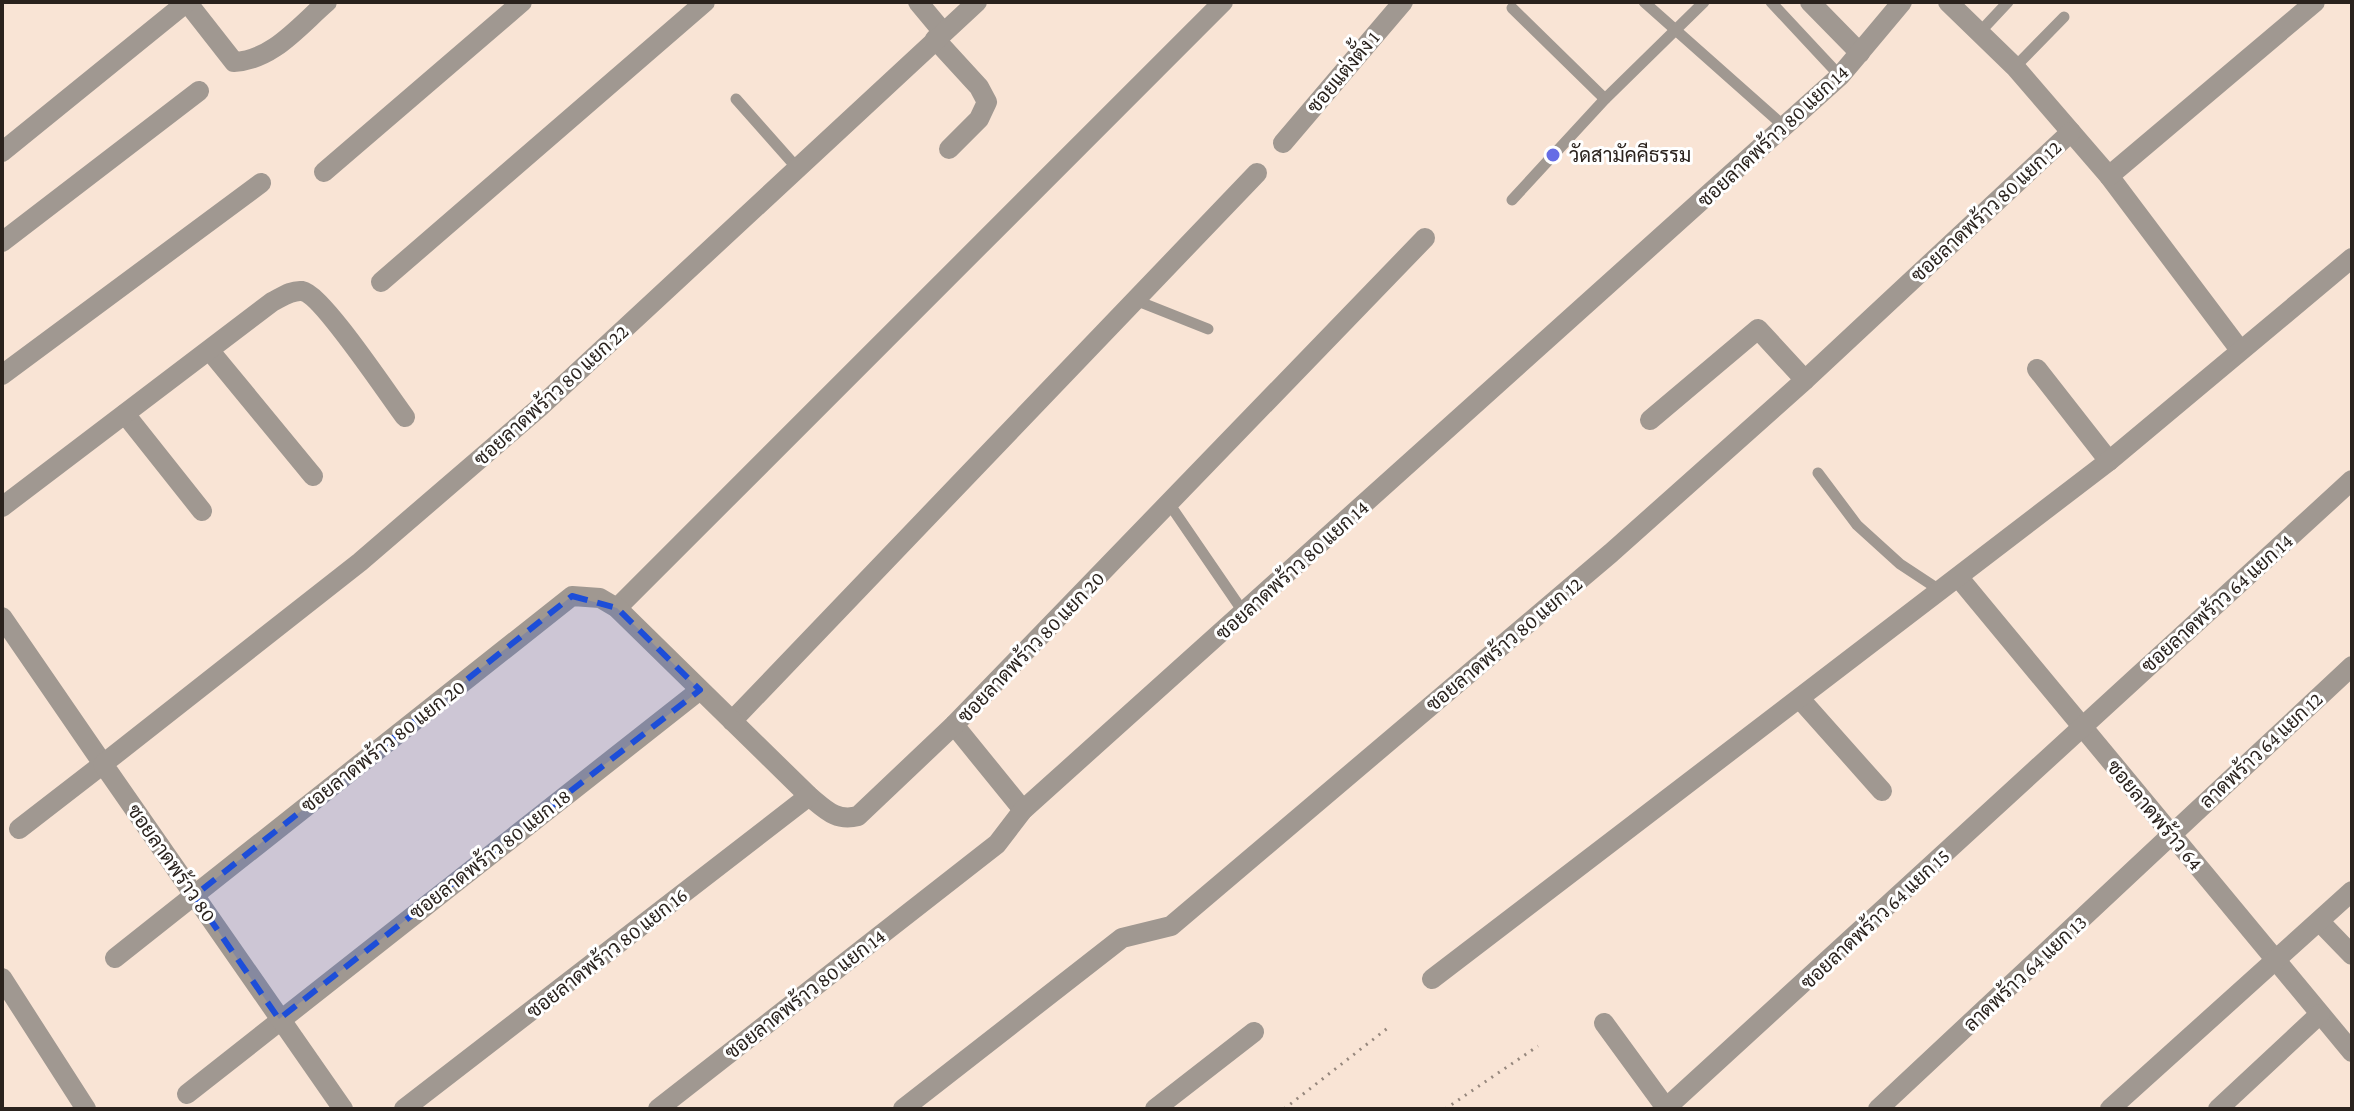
<svg xmlns="http://www.w3.org/2000/svg" width="2354" height="1111" font-family="'Crimson Pro',Sarabun,serif">
<style>
.lines{fill:none;stroke-linecap:round;stroke-linejoin:round}
.path{stroke:#96877d;stroke-width:3;stroke-dasharray:2 6;stroke-linecap:butt}
.service{stroke:#a09891;stroke-width:11}
.minor{stroke:#a09891;stroke-width:20}
.tertiary{stroke:#a09891;stroke-width:20}
.marked{fill:#1d4ed8;fill-opacity:0.2;stroke:#1d4ed8;stroke-width:6;stroke-dasharray:16 10;stroke-linejoin:round}
.poi-dot{fill:#666ce5;stroke:#fff;stroke-width:3}
.labels{text-anchor:middle;dominant-baseline:central;stroke-width:6;stroke-linejoin:round;paint-order:stroke}
.street-label{font-size:20px;fill:#2a221d;stroke:#fff}
.poi-label{font-size:20px;fill:#2a221d;stroke:#fff;text-anchor:start}
</style>
<rect width="100%" height="100%" fill="#f9e4d5"/>
<g class="lines">
<g class="path">
<polyline points="1284,1109 1389,1027"/>
<polyline points="1445,1109 1538,1046"/>
</g>
<g class="service">
<polyline points="1644,2 1785,127"/>
<polyline points="1771,2 1840,76"/>
<polyline points="1512,8 1605,99"/>
<polyline points="1979,33 2008,2"/>
<polyline points="2015,67 2064,17"/>
<polyline points="736,99 798,169"/>
<polyline points="1512,200 1605,99 1704,2"/>
<polyline points="1135,300 1208,329"/>
<polyline points="1818,473 1857,525 1900,564 1941,591"/>
<polyline points="1170,505 1244,613"/>
</g>
<g class="minor">
<path d="M 187,2 L 234,62 C 273,60 299,26 327,2"/>
<polyline points="918,2 943,32"/>
<polyline points="1810,2 1860,53"/>
<polyline points="1948,2 2015,67 2109,176 2240,350"/>
<polyline points="935,39 979,87 987,102 979,119 949,149"/>
<polyline points="1283,143 1403,2"/>
<polyline points="2,152 187,2"/>
<polyline points="324,172 522,2"/>
<polyline points="2109,176 2315,2"/>
<polyline points="2,242 199,91"/>
<polyline points="381,282 705,2"/>
<polyline points="210,351 313,476"/>
<polyline points="2037,369 2109,461"/>
<polyline points="2,375 261,183"/>
<polyline points="125,414 202,511"/>
<polyline points="1650,420 1758,329 1805,380"/>
<path d="M 2,507 L 272,302 C 282,297 291,290 302,291 C 322,294 389,396 405,417"/>
<polyline points="1959,578 2352,1052"/>
<polyline points="617,608 1223,2"/>
<polyline points="2,617 103,764 19,829"/>
<polyline points="1801,700 1882,791"/>
<polyline points="732,721 1257,173"/>
<polyline points="954,725 1023,810"/>
<polyline points="2320,922 2352,955"/>
<path d="M 115,958 L 572,596 L 600,598 L 617,608 L 809,796 C 825,809 836,822 858,816 L 954,725 L 1425,238"/>
<polyline points="2,978 86,1109"/>
<polyline points="1432,979 2109,461 2352,258"/>
<polyline points="1604,1023 1666,1108"/>
<polyline points="187,1094 700,690"/>
<polyline points="404,1109 809,796"/>
<polyline points="658,1109 997,844 1023,810 1840,76 1902,2"/>
<polyline points="903,1109 1122,938 1171,926 1611,553 1805,380 2071,132"/>
<polyline points="1155,1109 1254,1032"/>
<polyline points="1665,1109 2352,480"/>
<polyline points="1878,1109 2352,666"/>
<polyline points="2110,1109 2352,891"/>
<polyline points="2218,1109 2320,1014"/>
</g>
<polyline class="tertiary" points="343,1109 103,764 360,562 540,407 977,2"/>
</g>
<path class="marked" d="M 572,596 L 617,608 L 700,690 L 279,1019 L 194,896 Z"/>
<circle class="poi-dot" cx="1553" cy="155" r="8"/>
<g class="labels">
<g class="street-label">
<text transform="translate(1343 72) rotate(-50)">ซอยแต่งตั้ง 1</text>
<text transform="translate(1773 136) rotate(-43)">ซอยลาดพร้าว 80 แยก 14</text>
<text transform="translate(1986 211) rotate(-43)">ซอยลาดพร้าว 80 แยก 12</text>
<text transform="translate(551 395) rotate(-42)">ซอยลาดพร้าว 80 แยก 22</text>
<text transform="translate(1292 570) rotate(-42)">ซอยลาดพร้าว 80 แยก 14</text>
<text transform="translate(2217 603) rotate(-42)">ซอยลาดพร้าว 64 แยก 14</text>
<text transform="translate(1504 644) rotate(-40)">ซอยลาดพร้าว 80 แยก 12</text>
<text transform="translate(1031 647) rotate(-46)">ซอยลาดพร้าว 80 แยก 20</text>
<text transform="translate(383 746) rotate(-38)">ซอยลาดพร้าว 80 แยก 20</text>
<text transform="translate(2261 750) rotate(-43)">ลาดพร้าว 64 แยก 12</text>
<text transform="translate(2155 815) rotate(50)">ซอยลาดพร้าว 64</text>
<text transform="translate(490 854) rotate(-38)">ซอยลาดพร้าว 80 แยก 18</text>
<text transform="translate(172 863) rotate(55)">ซอยลาดพร้าว 80</text>
<text transform="translate(1875 919) rotate(-43)">ซอยลาดพร้าว 64 แยก 15</text>
<text transform="translate(607 953) rotate(-38)">ซอยลาดพร้าว 80 แยก 16</text>
<text transform="translate(2025 973) rotate(-43)">ลาดพร้าว 64 แยก 13</text>
<text transform="translate(805 994) rotate(-38)">ซอยลาดพร้าว 80 แยก 14</text>
</g>
<g class="poi-label">
<text x="1569" y="155">วัดสามัคคีธรรม</text>
</g>
</g>
<rect width="2354" height="1111" fill="none" stroke="#2a221d" stroke-width="8"/>
</svg>
